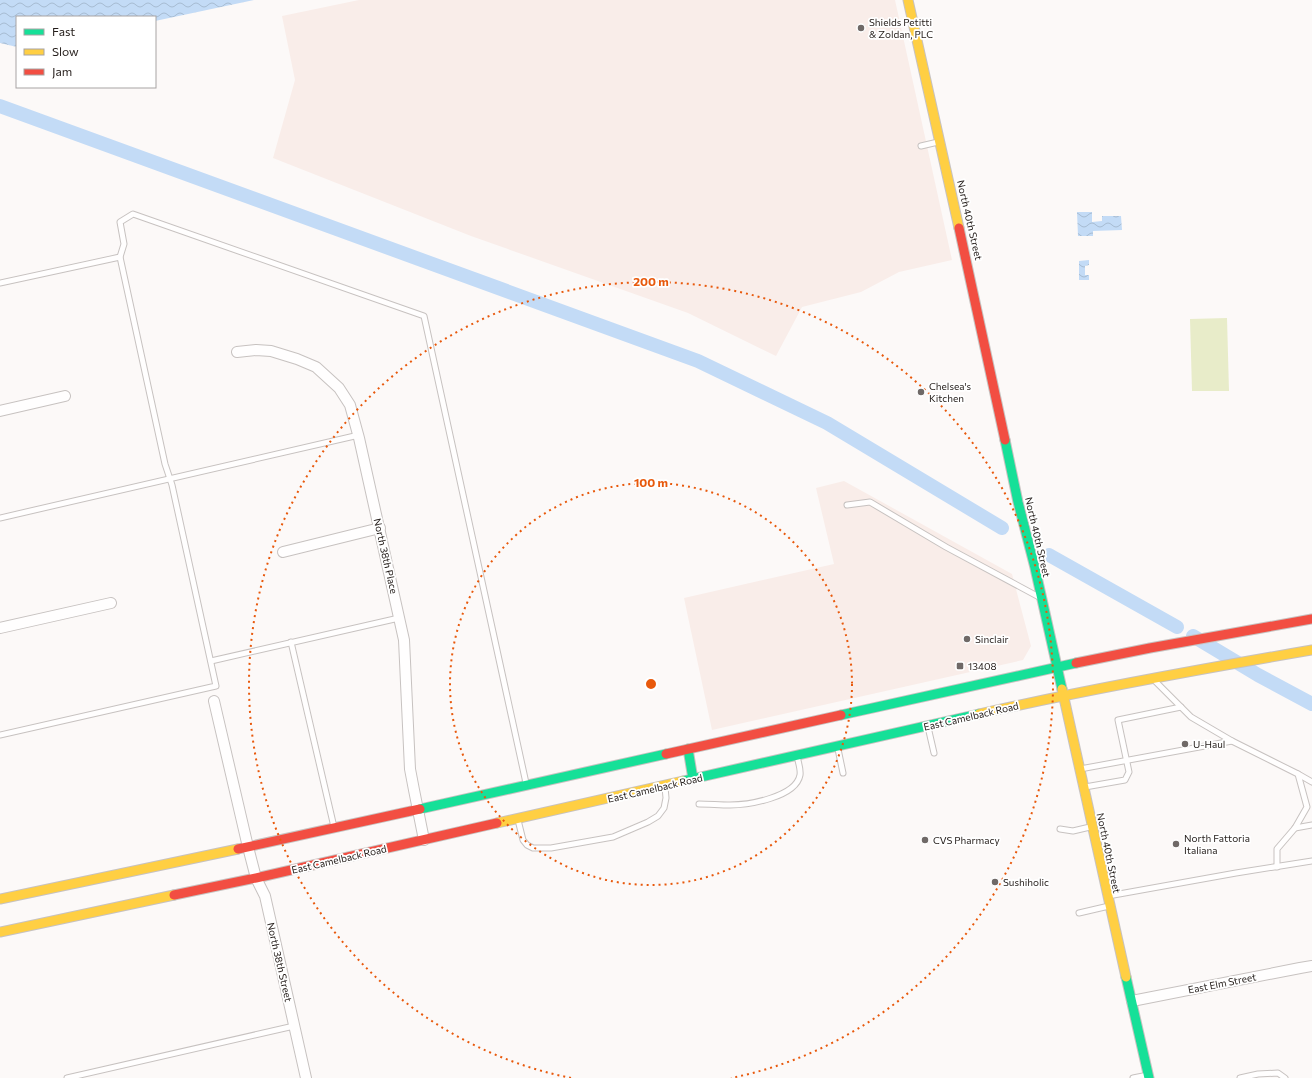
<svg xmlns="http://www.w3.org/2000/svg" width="1312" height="1078" font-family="Commissioner,sans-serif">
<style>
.built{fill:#f9ede9}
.pitch{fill:#e8ecc9}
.water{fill:url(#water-waves)}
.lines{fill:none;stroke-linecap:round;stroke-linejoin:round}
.canal{stroke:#c3dbf6;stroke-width:14}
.lane-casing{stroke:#c7c2c0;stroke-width:7}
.street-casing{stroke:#c7c2c0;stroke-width:12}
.fast-casing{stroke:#c7c2c0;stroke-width:11}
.slow-casing{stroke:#c7c2c0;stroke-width:11}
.jam-casing{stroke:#c7c2c0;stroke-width:11}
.lane{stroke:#fffefe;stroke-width:5}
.street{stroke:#fffefe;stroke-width:10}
.fast{stroke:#16e098;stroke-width:9}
.slow{stroke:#ffcf43;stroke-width:9}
.jam{stroke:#f24e42;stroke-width:9}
.ring{fill:none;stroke:#e8590c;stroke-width:2;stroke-dasharray:2 4}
.poi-dot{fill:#6f6967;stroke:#fff;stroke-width:1.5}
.labels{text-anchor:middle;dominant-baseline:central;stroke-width:3.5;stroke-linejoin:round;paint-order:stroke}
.poi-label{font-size:10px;fill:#231c19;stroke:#fff;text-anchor:start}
.street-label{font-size:10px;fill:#231c19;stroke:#fff}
.centre{fill:#e8590c;stroke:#fff;stroke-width:2}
.ring-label{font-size:12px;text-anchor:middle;font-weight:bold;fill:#e8590c;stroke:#fff;stroke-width:3.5;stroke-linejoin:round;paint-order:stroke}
</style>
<defs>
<pattern id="water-waves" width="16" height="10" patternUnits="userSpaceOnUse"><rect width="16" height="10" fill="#c3dbf6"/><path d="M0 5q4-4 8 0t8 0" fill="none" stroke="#a7bbd2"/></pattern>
</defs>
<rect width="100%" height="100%" fill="#fcf9f8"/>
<g class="built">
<polygon points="359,0 895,0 952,260 899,272 861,292 802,307 776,356 688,313 471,236 273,158 295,80 282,16"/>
<polygon points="844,481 1012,574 1031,646 1023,660 712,730 684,598 834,564 816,488"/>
</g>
<polygon class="pitch" points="1227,318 1229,391 1192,391 1190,319"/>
<g class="water">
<polygon points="0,0 254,0 155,21 155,17 17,17 17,47 0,43"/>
<polygon points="1077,212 1092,212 1092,222 1102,221 1102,216 1121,216 1122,230 1093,231 1093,236 1078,236"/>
<polygon points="1089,260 1089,265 1085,266 1085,275 1089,275 1089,280 1079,280 1079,261"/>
</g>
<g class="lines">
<g class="canal">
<polyline points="0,106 698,361 827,423 1002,528"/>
<polyline points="1049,555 1177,627"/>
<polyline points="1193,636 1258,675 1312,704"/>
</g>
<g class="lane-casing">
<g id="lane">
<polyline points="921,146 938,142"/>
<polyline points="0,283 120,257"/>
<polyline points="847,505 870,502 946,547 1039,597"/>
<polyline points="0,518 359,435"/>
<polyline points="291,642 334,827"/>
<polyline points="211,661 399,618"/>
<polyline points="1155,681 1191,717 1232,741"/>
<polyline points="928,727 934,753"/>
<polyline points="0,735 216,686 172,485 165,464 120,257 124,244 120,222 133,214 424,316 526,783"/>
<polyline points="838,749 843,773"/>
<polyline points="1080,769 1232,741 1298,774 1307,807 1295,828 1277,849 1277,867"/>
<polyline points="1298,774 1312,782"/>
<polyline points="1085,787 1125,780 1129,772 1118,720 1181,707"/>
<path d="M 699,804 C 709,804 720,805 730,805 C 749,805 796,797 800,775 C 801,769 798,762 797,756"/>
<polyline points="518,820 523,840 527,845 533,848 551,848 613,837 648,822 658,816 664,808 666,798 665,787"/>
<polyline points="1295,828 1312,825"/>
<polyline points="1060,829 1073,831 1090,827"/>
<polyline points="1108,896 1236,873 1312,861"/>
<polyline points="1079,913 1109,906"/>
<polyline points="67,1078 294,1026"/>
<polyline points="1133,1078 1148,1075"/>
<polyline points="1240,1078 1258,1074 1278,1073 1285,1078"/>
</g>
</g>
<g class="street-casing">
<g id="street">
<polyline points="237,352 256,350 271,351 297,359 316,367 339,388 350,405 359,438 404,640 410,769 414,790 424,840"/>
<polyline points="0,411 65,396"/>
<polyline points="283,552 380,528"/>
<polyline points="0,628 111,603"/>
<polyline points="214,701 248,847 256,878 265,896 306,1078"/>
<polyline points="1132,1001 1300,968 1312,966"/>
</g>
</g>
<g class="fast-casing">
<g id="fast">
<polyline points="1005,440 1018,502 1035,568 1062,689"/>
<polyline points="841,715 1076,663"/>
<polyline points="688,749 693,779"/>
<polyline points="683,781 979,714"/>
<polyline points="420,809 666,754"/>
<polyline points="1126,977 1149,1078"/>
</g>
</g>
<g class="slow-casing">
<g id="slow">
<polyline points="908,0 959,228"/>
<polyline points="1062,689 1126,977"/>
<path d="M 979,714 C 1089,689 1201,669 1312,650"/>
<polyline points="497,823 683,781"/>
<polyline points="0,899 238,849"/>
<polyline points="0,932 174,895"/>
</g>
</g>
<g class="jam-casing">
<g id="jam">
<polyline points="959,228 1005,440"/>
<polyline points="1076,663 1150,648 1312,619"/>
<polyline points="666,754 841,715"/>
<polyline points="238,849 420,809"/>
<polyline points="174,895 256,878 497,823"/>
</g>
</g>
<use href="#lane" class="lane"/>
<use href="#street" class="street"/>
<use href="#fast" class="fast"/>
<use href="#slow" class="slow"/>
<use href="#jam" class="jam"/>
</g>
<g class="ring">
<circle cx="651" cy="684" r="201"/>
<path d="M571 1078A402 402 0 1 1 731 1078"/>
</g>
<g class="poi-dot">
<circle cx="861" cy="28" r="4"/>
<circle cx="921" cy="392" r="4"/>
<circle cx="967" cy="639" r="4"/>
<rect x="956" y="662" width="8" height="8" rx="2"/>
<circle cx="1185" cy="744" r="4"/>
<circle cx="925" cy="840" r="4"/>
<circle cx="1176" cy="844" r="4"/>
<circle cx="995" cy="882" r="4"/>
</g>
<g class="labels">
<g class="poi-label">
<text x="869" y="22">Shields Petitti<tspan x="869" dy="12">&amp; Zoldan, PLC</tspan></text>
<text x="929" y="386">Chelsea's<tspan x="929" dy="12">Kitchen</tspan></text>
<text x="975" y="639">Sinclair</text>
<text x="968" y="666">13408</text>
<text x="1193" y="744">U-Haul</text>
<text x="1184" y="838">North Fattoria<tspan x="1184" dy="12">Italiana</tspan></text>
<text x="933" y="840">CVS Pharmacy</text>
<text x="1003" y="882">Sushiholic</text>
</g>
<g class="street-label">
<text transform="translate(970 220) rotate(77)">North 40th Street</text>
<text transform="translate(1038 537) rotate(77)">North 40th Street</text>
<text transform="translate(386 556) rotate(77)">North 38th Place</text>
<text transform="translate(971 716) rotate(-13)">East Camelback Road</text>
<text transform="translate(655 788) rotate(-13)">East Camelback Road</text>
<text transform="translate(1109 853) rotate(78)">North 40th Street</text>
<text transform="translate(339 859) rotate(-13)">East Camelback Road</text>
<text transform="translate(280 962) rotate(77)">North 38th Street</text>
<text transform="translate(1222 983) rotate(-11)">East Elm Street</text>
</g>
</g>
<circle cx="651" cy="684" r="6" class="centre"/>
<g class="ring-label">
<text x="651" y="286">200 m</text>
<text x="651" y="487">100 m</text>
</g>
<rect x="16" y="16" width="140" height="72" fill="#ffffff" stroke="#a7a4a3"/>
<rect x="24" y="29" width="20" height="6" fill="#16e098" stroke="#a7a4a3"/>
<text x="52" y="36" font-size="12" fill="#231c19">Fast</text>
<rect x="24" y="49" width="20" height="6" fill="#ffcf43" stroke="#a7a4a3"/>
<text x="52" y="56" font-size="12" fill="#231c19">Slow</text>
<rect x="24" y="69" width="20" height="6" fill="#f24e42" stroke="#a7a4a3"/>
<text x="52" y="76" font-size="12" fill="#231c19">Jam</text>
</svg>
